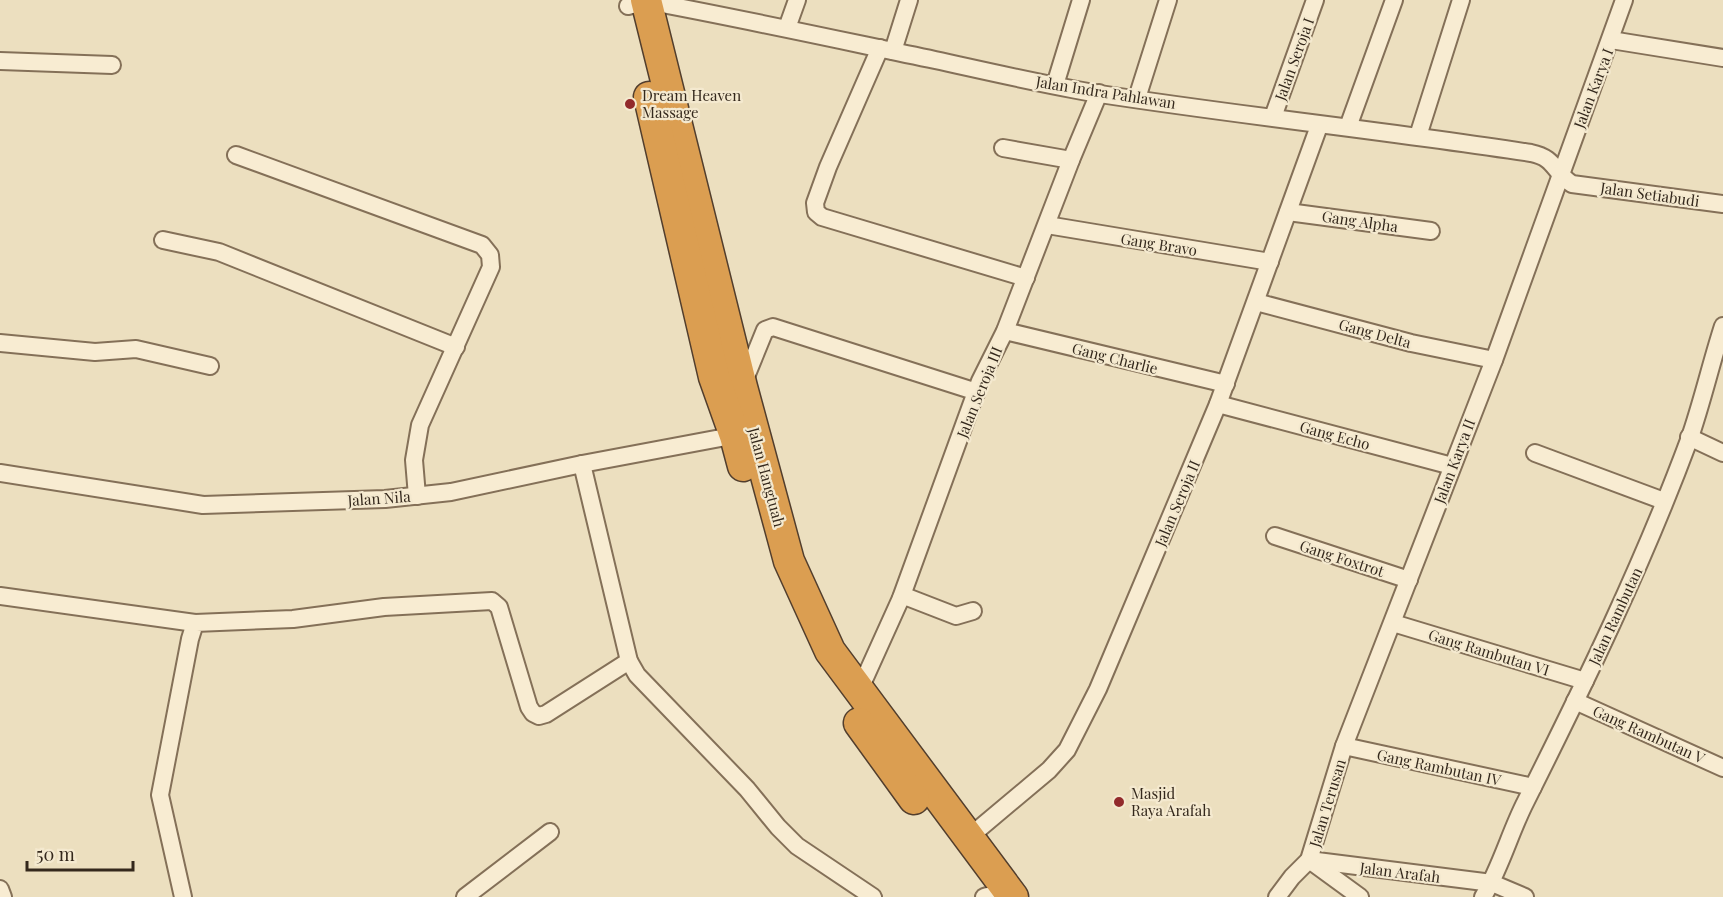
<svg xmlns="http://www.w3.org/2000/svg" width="1723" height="897" font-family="'Playfair Display',serif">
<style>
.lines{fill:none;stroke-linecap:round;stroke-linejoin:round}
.street-casing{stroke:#847058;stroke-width:20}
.highway-casing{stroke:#523e2d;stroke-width:33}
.street{stroke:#f8ecd2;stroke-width:16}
.highway{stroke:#db9e51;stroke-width:30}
.poi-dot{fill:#922a2b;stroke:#f4e9cf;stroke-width:2}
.labels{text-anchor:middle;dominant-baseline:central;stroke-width:4.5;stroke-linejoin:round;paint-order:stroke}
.street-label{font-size:15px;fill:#34281c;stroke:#f4e9cf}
.poi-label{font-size:15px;fill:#34281c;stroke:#f4e9cf;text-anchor:start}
</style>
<rect width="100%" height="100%" fill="#ecdfbf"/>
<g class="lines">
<g class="street-casing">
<g id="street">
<path d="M 628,6 L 646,1 C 743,19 839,40 935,60 C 990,72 1045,85 1100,94 C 1243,116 1387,131 1531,153 C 1556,158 1553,172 1572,184 L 1723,204"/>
<polyline points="787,28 797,0"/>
<polyline points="1611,40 1723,58"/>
<polyline points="880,48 828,167 815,203 816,212 822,217 1026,278"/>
<polyline points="893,51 909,0"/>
<polyline points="0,61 112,65"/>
<polyline points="1055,85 1081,0"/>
<polyline points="1137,98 1168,0"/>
<polyline points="1273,117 1315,0"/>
<polyline points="1348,127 1394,0"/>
<polyline points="1418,136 1461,0"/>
<polyline points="1003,148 1071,160"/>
<polyline points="236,155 482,245 490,255 491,267 420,425 414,460 417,496"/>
<polyline points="1288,212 1431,231"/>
<polyline points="1047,225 1270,262"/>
<polyline points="163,240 219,252 456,347"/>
<polyline points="1256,302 1411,343 1494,360"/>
<polyline points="1005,331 1226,384"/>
<polyline points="0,343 95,352 136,349 210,366"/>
<polyline points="743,384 765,330 773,327 977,392"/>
<polyline points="1218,404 1452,466"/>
<polyline points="1689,437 1723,453"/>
<polyline points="1535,453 1664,501"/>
<polyline points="582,464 629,661 637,675 747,789 778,827 797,846 873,897"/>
<polyline points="0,473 203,505 385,499 451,492 582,464 742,434"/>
<polyline points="1275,536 1409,580"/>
<polyline points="0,596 195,623"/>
<polyline points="901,598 907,597 956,616 973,611"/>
<polyline points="1393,623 1585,681"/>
<polyline points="859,691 901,598 980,381 1005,331 1071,160 1099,93"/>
<polyline points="1575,701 1723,768"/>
<polyline points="1344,746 1533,787"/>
<polyline points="968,838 1049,770 1067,750 1098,689 1218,404 1319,126"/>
<polyline points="1309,860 1492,883 1525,897"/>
<polyline points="1312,862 1360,897"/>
<polyline points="0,889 3,897"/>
<polyline points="183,897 160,795 190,639 195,623 293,619 384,607 492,601 499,607 529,707 533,713 539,716 546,714 629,661"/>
<polyline points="465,897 550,832"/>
<polyline points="984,897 987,896"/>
<polyline points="1277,897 1292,877 1309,860 1344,746 1494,360 1624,0"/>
<path d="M 1483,897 C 1501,867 1510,832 1526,801 C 1585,683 1643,564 1689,440 C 1702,403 1711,363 1723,326"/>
</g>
</g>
<g class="highway-casing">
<g id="highway">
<polyline points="646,0 742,387 789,561 830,651 1013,897"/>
<polyline points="649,97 714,377 735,436 743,466"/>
<polyline points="859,723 914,799"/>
</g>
</g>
<use href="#street" class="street"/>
<use href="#highway" class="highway"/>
</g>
<g class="poi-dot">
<circle cx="630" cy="104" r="6"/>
<circle cx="1119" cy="802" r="6"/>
</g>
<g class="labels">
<g class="street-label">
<text transform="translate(1294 59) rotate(-70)">Jalan Seroja I</text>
<text transform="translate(1593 88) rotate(-69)">Jalan Karya I</text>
<text transform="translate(1106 92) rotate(9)">Jalan Indra Pahlawan</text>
<text transform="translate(1650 194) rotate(8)">Jalan Setiabudi</text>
<text transform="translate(1360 221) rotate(8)">Gang Alpha</text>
<text transform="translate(1159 244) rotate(9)">Gang Bravo</text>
<text transform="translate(1375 333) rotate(15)">Gang Delta</text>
<text transform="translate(1115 358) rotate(14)">Gang Charlie</text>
<text transform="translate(979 392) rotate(-68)">Jalan Seroja III</text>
<text transform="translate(1335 435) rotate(15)">Gang Echo</text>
<text transform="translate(1454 461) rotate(-69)">Jalan Karya II</text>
<text transform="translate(767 477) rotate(75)">Jalan Hangtuah</text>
<text transform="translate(379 498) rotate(-4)">Jalan Nila</text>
<text transform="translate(1177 503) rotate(-67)">Jalan Seroja II</text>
<text transform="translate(1342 558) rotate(18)">Gang Foxtrot</text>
<text transform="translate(1615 616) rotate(-65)">Jalan Rambutan</text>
<text transform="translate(1489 652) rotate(17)">Gang Rambutan VI</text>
<text transform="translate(1649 734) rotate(24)">Gang Rambutan V</text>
<text transform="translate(1439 767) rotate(12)">Gang Rambutan IV</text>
<text transform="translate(1327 803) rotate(-73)">Jalan Terusan</text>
<text transform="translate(1400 872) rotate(7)">Jalan Arafah</text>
</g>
<g class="poi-label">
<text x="642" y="95">Dream Heaven<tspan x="642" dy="17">Massage</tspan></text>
<text x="1131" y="793">Masjid<tspan x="1131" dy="17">Raya Arafah</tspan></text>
</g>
</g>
<path d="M27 861v9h106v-9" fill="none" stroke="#34281c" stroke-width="3"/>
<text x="36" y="861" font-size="18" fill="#34281c" stroke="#f4e9cf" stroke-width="4.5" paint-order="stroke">50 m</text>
</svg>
